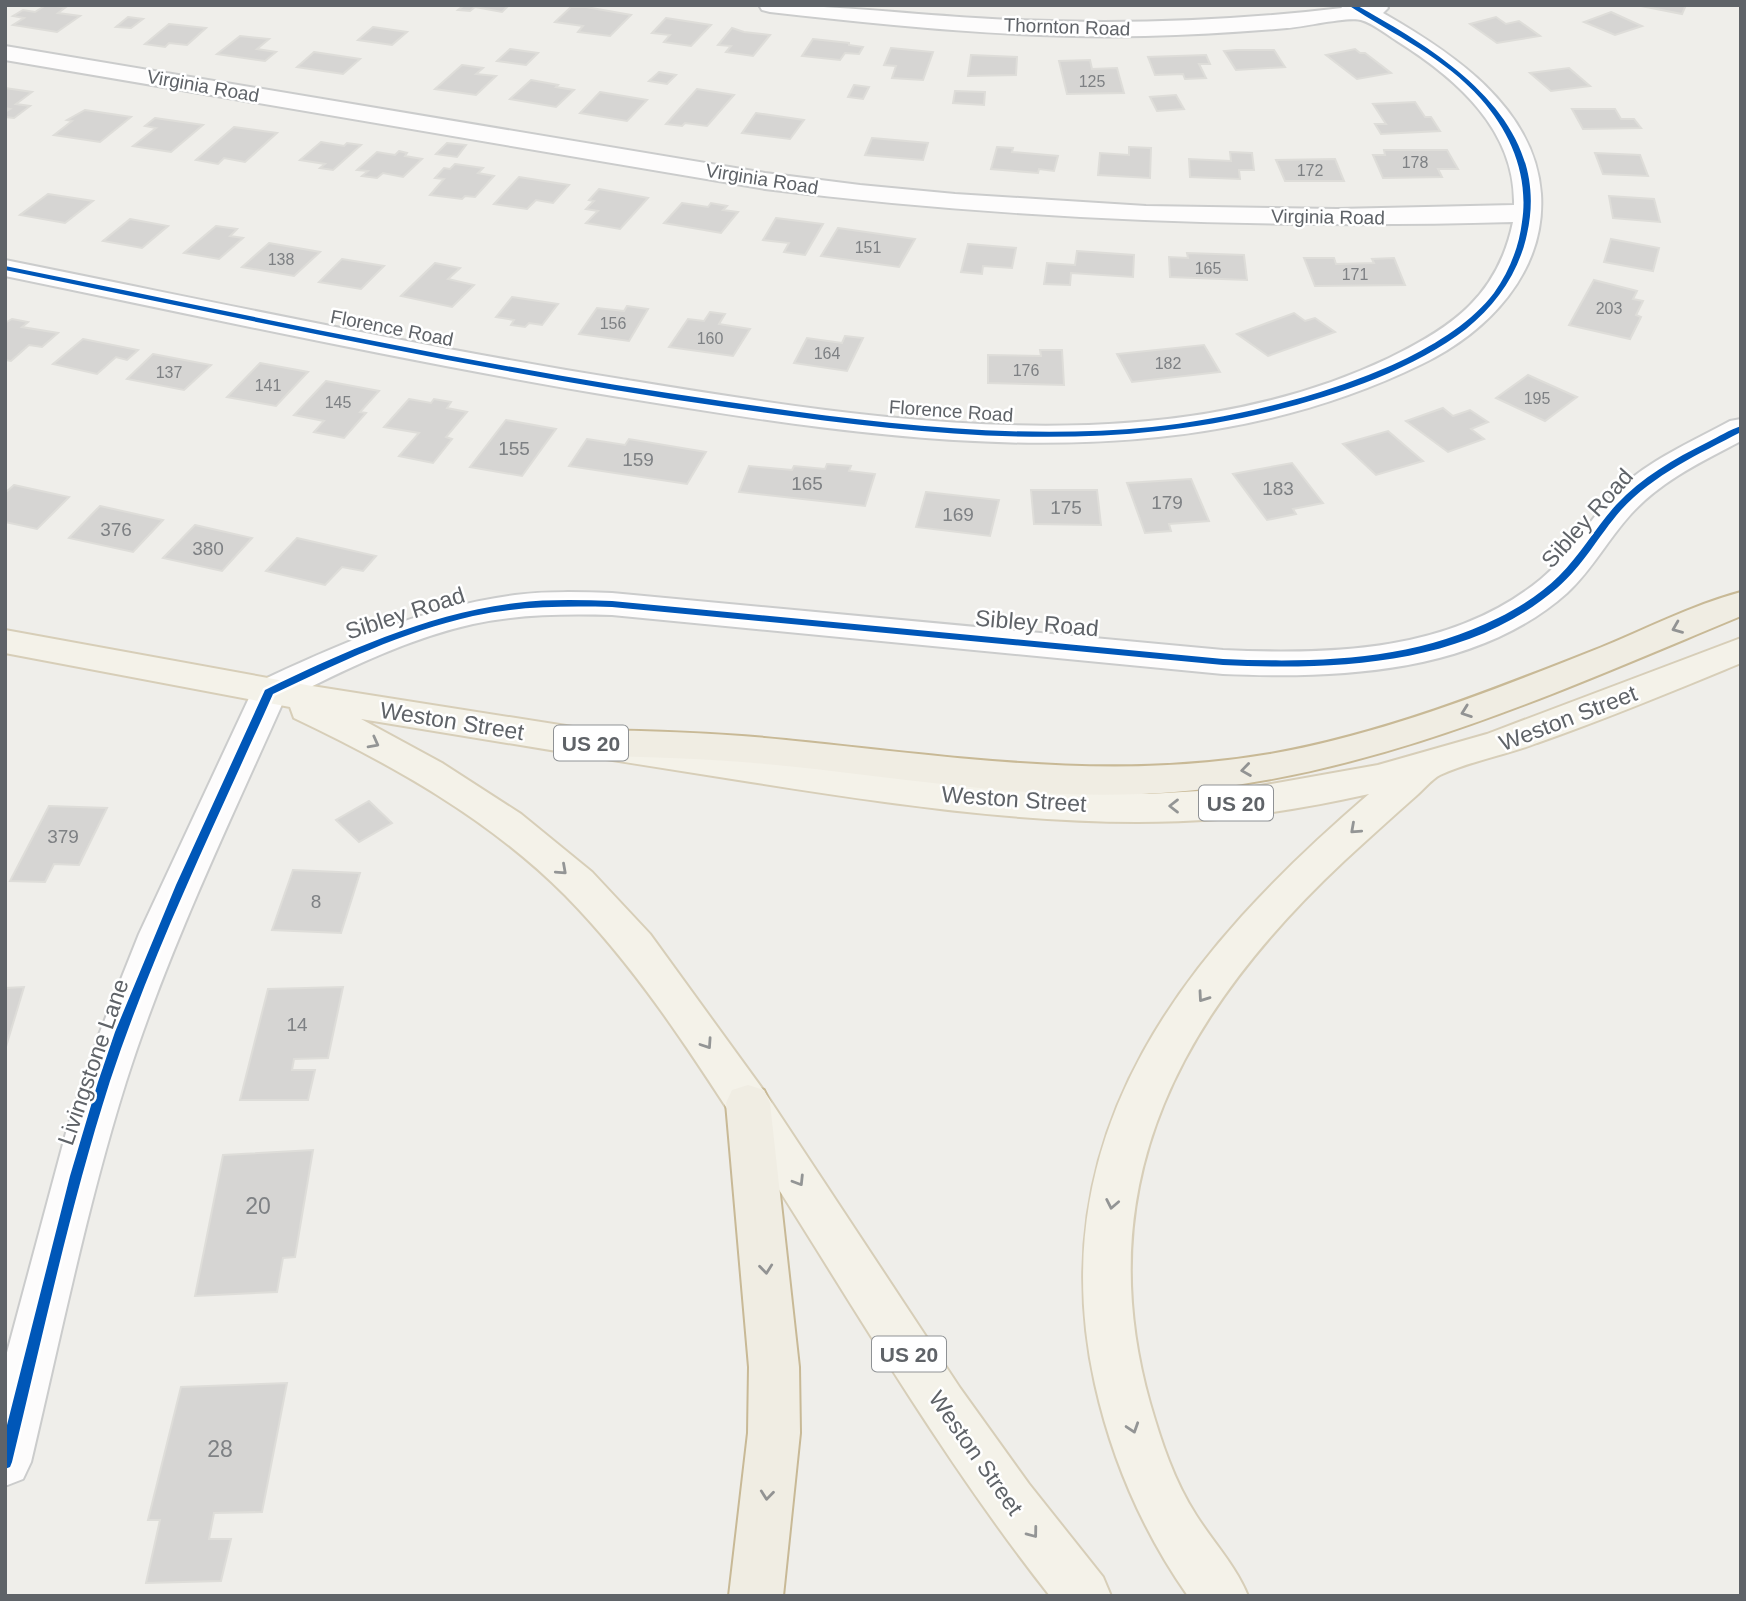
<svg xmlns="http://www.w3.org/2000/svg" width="1746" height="1601" font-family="Helvetica,sans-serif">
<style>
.building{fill:#d6d5d3;stroke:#deddd9;stroke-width:2}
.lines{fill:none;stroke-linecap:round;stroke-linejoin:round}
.minor-casing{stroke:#cbcccc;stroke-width:4}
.primary-casing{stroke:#d7ceb8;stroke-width:4}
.motorway-casing{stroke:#c8b996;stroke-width:4}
.minor{fill:#fdfcfc;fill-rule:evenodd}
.primary{fill:#f4f2e9;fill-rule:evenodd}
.motorway{fill:#f0ede3;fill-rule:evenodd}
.cycleway-casing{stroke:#fff;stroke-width:5}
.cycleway{fill:#0057b8;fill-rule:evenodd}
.oneway{stroke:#929393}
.oneway2{stroke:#939595}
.labels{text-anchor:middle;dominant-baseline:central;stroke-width:5;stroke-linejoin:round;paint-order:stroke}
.far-number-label{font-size:16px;fill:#7e8184}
.far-street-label{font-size:19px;fill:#5f6368;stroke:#fff}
.number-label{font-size:19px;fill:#7e8184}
.shield{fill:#fff;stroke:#8f9295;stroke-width:2}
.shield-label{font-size:21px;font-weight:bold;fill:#5f6368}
.street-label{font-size:23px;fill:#5f6368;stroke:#fff}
.near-number-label{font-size:23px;fill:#7e8184}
</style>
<rect width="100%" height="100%" fill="#efeeea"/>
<g class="building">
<polygon points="46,5 66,7 58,13 80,16 57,32 13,25 24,18 13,16 23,10 35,12"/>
<polygon points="509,5 502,12 475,7 470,11 458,10 463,6 460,5"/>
<polygon points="1636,5 1686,5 1682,14"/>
<polygon points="571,7 586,7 631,15 610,36 578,32 583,26 555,22"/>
<polygon points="1611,12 1642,26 1615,35 1584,22"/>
<polygon points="128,17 143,19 131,28 116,27"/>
<polygon points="1496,17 1506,24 1519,21 1540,36 1497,43 1470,24"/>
<polygon points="666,18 711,25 691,46 664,42 670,35 652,33"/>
<polygon points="169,24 206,28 187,45 169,43 165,47 145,44"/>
<polygon points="373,27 407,32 392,45 358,40"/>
<polygon points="732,28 744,32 770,35 753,56 726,52 731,46 718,45"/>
<polygon points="240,36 269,39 257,49 276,52 265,61 217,54"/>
<polygon points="813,39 849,43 849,45 863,47 859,54 845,53 840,60 802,56"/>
<polygon points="891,48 933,52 923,80 892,78 896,66 884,65"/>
<polygon points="510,49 538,53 526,65 497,61"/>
<polygon points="1355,49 1360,53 1365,53 1391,73 1357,79 1326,55"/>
<polygon points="1236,50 1274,50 1285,67 1236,70 1224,51"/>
<polygon points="314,52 360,59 343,74 297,67"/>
<polygon points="971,55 1017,57 1016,75 968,76"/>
<polygon points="1206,55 1210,64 1199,64 1206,78 1185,79 1183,74 1155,75 1148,57"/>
<polygon points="1090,60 1092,69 1117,68 1124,93 1067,94 1059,61"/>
<polygon points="462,65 483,68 476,74 496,76 476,95 435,89"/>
<polygon points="1569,68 1590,86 1551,91 1530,73"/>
<polygon points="659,72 676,75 667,84 649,81"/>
<polygon points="531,80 558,85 556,87 574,90 556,107 510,99"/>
<polygon points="854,85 869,87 863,99 848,97"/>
<polygon points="5,88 32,92 16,104 30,106 14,118 5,117 5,112 10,109 5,108"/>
<polygon points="697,89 734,95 707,126 685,123 682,126 666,124"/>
<polygon points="955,91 985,92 984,105 953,103"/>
<polygon points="600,92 647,100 627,121 580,113"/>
<polygon points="1176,95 1184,109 1157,111 1150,97"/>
<polygon points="1415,102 1425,117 1431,117 1440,131 1381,134 1375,124 1386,124 1373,104"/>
<polygon points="1572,109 1615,109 1621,119 1634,119 1641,128 1583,129"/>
<polygon points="85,110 131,117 100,142 54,135 72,121 67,120"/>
<polygon points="756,113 804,120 790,139 742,133"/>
<polygon points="155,118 203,125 171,152 133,146 156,128 145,126"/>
<polygon points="234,127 277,133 245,162 224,158 218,164 196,160"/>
<polygon points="872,138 928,143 923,160 865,155"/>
<polygon points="321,142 344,146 347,143 361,145 333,170 320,168 325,164 300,160"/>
<polygon points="447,143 466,145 457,157 436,154"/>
<polygon points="997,147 1013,148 1012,152 1058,156 1054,171 1039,169 1038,173 991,169"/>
<polygon points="1129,147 1151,148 1150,178 1098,175 1100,153 1129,155"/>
<polygon points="1384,150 1447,150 1458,169 1438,169 1442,177 1383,178 1373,155 1385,155"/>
<polygon points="399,151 407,153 405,156 422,159 403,177 383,173 377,178 362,176 368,171 357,170 377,152 395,155"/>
<polygon points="1230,152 1252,153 1254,170 1239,170 1240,179 1190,177 1189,159 1231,161"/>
<polygon points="1595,153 1640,155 1648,176 1603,174"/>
<polygon points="1335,159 1344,181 1285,181 1276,160"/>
<polygon points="455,164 483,168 478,173 494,176 475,197 465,196 462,199 430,195 444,179 435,178 444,168 450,169"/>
<polygon points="519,177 569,185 553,203 536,200 527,209 494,204"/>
<polygon points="599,189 648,198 620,229 586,223 598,211 586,209 594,201 589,200"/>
<polygon points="48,194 93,201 65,223 20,215"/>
<polygon points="1609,196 1654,199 1660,222 1613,218"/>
<polygon points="682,203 708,207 711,203 727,206 723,210 738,212 721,233 664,223"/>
<polygon points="776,218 823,224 805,255 784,252 789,243 763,240"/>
<polygon points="130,219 168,226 142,248 103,241"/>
<polygon points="216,226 237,229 230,236 243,238 219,259 184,253"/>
<polygon points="838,228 915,239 899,267 821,256"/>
<polygon points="1611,239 1659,248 1653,271 1604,262"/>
<polygon points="269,243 320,252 294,276 242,267"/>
<polygon points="968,244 1016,248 1012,268 983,266 982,274 961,272"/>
<polygon points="1077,251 1134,255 1133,277 1071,273 1070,285 1044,284 1047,263 1075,265"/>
<polygon points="1187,253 1244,255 1247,280 1170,277 1169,257 1188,258"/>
<polygon points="1304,258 1334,258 1336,264 1374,263 1372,259 1394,258 1405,285 1315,286"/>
<polygon points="342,259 384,266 361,289 319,282"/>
<polygon points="435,263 460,268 448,279 474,285 452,307 401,296"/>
<polygon points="1594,280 1637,291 1633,299 1643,301 1636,315 1641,317 1630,339 1569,325"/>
<polygon points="512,297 558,304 542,325 529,323 525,327 511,325 514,320 496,317"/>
<polygon points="627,306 648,309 629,341 579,334 597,308 624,311"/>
<polygon points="710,312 725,314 719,324 750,329 733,356 669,347 688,319 704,321"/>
<polygon points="1294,313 1305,321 1315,318 1335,332 1268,356 1237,334"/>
<polygon points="12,319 28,322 22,327 58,333 42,347 29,345 11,361 5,360 5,323"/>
<polygon points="845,336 863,338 847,371 794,363 807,338 842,343"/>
<polygon points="83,339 138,350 127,360 116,357 97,374 53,364"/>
<polygon points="1204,345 1220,372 1132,382 1117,354"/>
<polygon points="1040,350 1062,350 1064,385 988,383 988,355 1041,356"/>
<polygon points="153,354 211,365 184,390 127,379"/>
<polygon points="260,363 308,372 276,406 227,397"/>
<polygon points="1528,375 1577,397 1545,421 1496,398"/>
<polygon points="326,381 379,391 360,412 366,413 344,438 314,432 324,421 294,415"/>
<polygon points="409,399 431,403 434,399 451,402 447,408 467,412 446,437 452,439 433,463 399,456 419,433 384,427"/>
<polygon points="1443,408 1453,416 1470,410 1488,422 1471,429 1484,439 1448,452 1406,421"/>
<polygon points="506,420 556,429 522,476 470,467"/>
<polygon points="1388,431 1423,461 1376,475 1343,444"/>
<polygon points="587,439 625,445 629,439 706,452 687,484 569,466"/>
<polygon points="1292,463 1323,503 1293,509 1296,514 1267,520 1233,474"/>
<polygon points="827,464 851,466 849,471 875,474 865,506 739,492 749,466 792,470 794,466 825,469"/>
<polygon points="1191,479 1209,521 1169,524 1171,531 1145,533 1127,483"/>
<polygon points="14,485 69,497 37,529 5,522 5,493"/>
<polygon points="1031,490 1097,490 1101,525 1034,524"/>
<polygon points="926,492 999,500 990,536 916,527"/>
<polygon points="100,506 163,520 133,552 69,538"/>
<polygon points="195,525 252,538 222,571 163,558"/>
<polygon points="297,538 376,556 363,571 342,567 325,585 266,571"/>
<polygon points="369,801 392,823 359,842 336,820"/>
<polygon points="49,806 107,808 79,865 54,864 45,882 10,881"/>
<polygon points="293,870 360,873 341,933 272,930"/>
<polygon points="24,987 5,1050 5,988"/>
<polygon points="343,987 328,1058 294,1059 292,1070 315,1070 308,1100 240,1100 268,989"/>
<polygon points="313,1150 295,1257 283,1258 277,1292 195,1296 223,1155"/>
<polygon points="287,1383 262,1512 214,1513 209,1539 231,1539 221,1581 146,1583 160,1520 148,1520 181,1387"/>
</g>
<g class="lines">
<g class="minor-casing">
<g id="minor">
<path d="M 759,5 C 837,5 914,15 992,19 C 1109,25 1225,22 1342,8 L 1340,5 L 1386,5 L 1388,8 L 1383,13 C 1451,52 1535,107 1541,194 C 1546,272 1488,332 1422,364 C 1171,487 883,440 619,397 C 413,363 209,318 5,276 L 5,260 C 210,301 415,346 621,379 C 866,419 1156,469 1389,358 C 1453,327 1498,295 1513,222 C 1262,229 1014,220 765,189 L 5,60 L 5,46 L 765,173 L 860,185 L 955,194 L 1146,206 L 1337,209 L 1514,205 C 1516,130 1456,78 1397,41 C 1387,35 1373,23 1361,20 C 1349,16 1303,27 1287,28 C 1240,32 1192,35 1145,36 C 1020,39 894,26 770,12 L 762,10 Z"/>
<path d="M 1741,419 L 1741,441 C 1701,462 1661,481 1631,514 C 1608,539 1592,570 1567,593 C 1476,674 1338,679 1223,674 L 612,615 C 565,614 519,614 473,624 C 406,639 345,670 284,700 C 228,826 168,950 126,1082 C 87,1206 61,1335 31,1462 L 23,1479 L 5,1486 L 5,1360 L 67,1129 L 100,1032 L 139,934 L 256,683 C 339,644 423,607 515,595 C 547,591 580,592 612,593 L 1223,650 C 1333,655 1452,652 1541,579 C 1570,555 1588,521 1614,494 C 1646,461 1690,443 1730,421 Z"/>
</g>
</g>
<g class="primary-casing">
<path id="primary" d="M 5,630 L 312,686 L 801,763 L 982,784 L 1149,794 L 1249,788 L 1378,765 L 1487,734 L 1741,638 L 1741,663 C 1673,691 1606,719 1537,743 C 1506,755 1470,761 1440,775 C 1432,779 1423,790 1416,796 C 1392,817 1368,839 1344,861 C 1185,1010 1087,1180 1150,1403 C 1161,1441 1174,1481 1196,1515 C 1213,1542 1236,1566 1248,1596 L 1188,1596 C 1143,1532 1112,1460 1095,1384 C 1039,1129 1188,950 1369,794 C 1319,805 1269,814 1218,819 C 1061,831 888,804 732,779 C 608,760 485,739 361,719 L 442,763 L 521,814 L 592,872 L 650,934 L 764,1091 L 960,1388 L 1029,1484 L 1103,1577 L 1111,1596 L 1050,1596 C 938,1454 849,1298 752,1147 C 695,1059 639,970 565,895 C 488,818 391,764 294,718 L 290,707 L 5,653 Z"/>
</g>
<g class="motorway-casing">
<g id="motorway">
<path d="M 1741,592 L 1741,616 C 1548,696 1353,786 1141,794 C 1022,799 904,778 786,766 C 720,759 656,757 590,756 L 577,752 L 571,743 L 577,734 L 590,730 C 656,731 720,733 786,740 C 947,756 1108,782 1270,754 C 1383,734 1491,691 1597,649 C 1644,630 1692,605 1741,592 Z"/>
<polygon points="748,1085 764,1090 770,1103 799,1367 800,1433 783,1596 729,1596 748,1433 749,1367 726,1103 732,1090"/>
</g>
</g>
<use href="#minor" class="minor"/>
<use href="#primary" class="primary"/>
<use href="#motorway" class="motorway"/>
<g class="cycleway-casing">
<g id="cycleway">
<path d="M 1348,5 L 1356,5 C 1440,52 1553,119 1527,234 C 1519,272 1497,304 1466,329 C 1390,388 1253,421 1158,431 C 1014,447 868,427 725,407 C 484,372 245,319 5,270 L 5,266 C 244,314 481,367 722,401 C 864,422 1009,441 1152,427 C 1251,417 1432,374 1494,293 C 1509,272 1519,247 1522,222 C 1529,176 1511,133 1481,99 C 1444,57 1394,35 1348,5 Z"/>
<path d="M 1741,426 L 1741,432 C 1699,454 1654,474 1621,510 C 1599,535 1583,566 1557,588 C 1466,666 1336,670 1223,665 L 612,607 C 565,606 519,606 473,616 C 402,632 338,663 273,694 C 216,822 154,948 110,1081 C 70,1206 43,1335 12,1462 L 10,1467 L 5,1469 L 5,1433 L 70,1176 L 98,1082 L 115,1032 L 176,885 L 265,690 C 346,651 427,614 516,603 C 548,599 580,600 612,601 L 1223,659 C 1317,663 1412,661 1498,618 C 1520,607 1542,593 1559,576 C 1581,554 1596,527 1616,505 C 1642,477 1674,459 1708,442 C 1718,437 1729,430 1741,426 Z"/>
</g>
</g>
<use href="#cycleway" class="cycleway"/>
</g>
<defs><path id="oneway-chevron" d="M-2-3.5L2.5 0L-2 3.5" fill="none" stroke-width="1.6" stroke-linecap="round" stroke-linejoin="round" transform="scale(1.75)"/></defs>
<g class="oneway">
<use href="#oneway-chevron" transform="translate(1677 628) rotate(158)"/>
<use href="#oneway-chevron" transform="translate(1466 712) rotate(160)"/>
<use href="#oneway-chevron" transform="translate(1246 770) rotate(172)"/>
<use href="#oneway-chevron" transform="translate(766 1269) rotate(84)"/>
<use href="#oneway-chevron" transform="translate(767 1495) rotate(96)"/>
</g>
<g class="oneway2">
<use href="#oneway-chevron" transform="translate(374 743) rotate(28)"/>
<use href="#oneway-chevron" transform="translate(1174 806) rotate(180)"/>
<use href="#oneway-chevron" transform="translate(1355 829) rotate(138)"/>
<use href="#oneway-chevron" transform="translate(562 870) rotate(42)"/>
<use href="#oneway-chevron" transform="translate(1203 997) rotate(125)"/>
<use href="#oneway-chevron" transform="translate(707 1044) rotate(56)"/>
<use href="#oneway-chevron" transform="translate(799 1181) rotate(58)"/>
<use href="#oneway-chevron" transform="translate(1112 1204) rotate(101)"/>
<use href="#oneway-chevron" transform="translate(1133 1428) rotate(72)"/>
<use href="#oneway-chevron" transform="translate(1033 1533) rotate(53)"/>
</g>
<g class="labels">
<g class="far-number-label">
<text x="1092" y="81">125</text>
<text x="1415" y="162">178</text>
<text x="1310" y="170">172</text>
<text x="868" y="247">151</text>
<text x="281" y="259">138</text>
<text x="1208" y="268">165</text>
<text x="1355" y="274">171</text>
<text x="1609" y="308">203</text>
<text x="613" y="323">156</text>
<text x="710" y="338">160</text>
<text x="827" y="353">164</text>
<text x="1168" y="363">182</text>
<text x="1026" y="370">176</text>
<text x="169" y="372">137</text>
<text x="268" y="385">141</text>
<text x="1537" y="398">195</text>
<text x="338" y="402">145</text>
</g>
<g class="far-street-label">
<text transform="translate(1067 27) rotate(2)">Thornton Road</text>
<text transform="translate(203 86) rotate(10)">Virginia Road</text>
<text transform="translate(762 179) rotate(9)">Virginia Road</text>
<text transform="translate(1328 217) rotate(1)">Virginia Road</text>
<text transform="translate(392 328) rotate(11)">Florence Road</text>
<text transform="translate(951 411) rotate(4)">Florence Road</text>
</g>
<g class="number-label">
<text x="514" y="448">155</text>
<text x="638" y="459">159</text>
<text x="807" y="483">165</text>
<text x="1278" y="488">183</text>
<text x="1167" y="502">179</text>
<text x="1066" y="507">175</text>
<text x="958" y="514">169</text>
<text x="116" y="529">376</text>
<text x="208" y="548">380</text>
<text x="63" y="836">379</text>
<text x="316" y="901">8</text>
<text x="297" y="1024">14</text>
</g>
<g class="shield">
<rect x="554" y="725.5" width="74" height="35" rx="5"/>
<rect x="1199" y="785.5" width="74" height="35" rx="5"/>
<rect x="872" y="1336.5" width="74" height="35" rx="5"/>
</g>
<g class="shield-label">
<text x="591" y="743">US 20</text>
<text x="1236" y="803">US 20</text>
<text x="909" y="1354">US 20</text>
</g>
<g class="street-label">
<text transform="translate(1587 518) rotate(-48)">Sibley Road</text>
<text transform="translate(405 613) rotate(-18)">Sibley Road</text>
<text transform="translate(1037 623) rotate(5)">Sibley Road</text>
<text transform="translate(1568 718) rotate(-21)">Weston Street</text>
<text transform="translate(452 721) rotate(9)">Weston Street</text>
<text transform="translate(1014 799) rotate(4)">Weston Street</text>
<text transform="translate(93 1062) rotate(-71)">Livingstone Lane</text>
<text transform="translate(976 1453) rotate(55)">Weston Street</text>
</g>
<g class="near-number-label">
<text x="258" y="1206">20</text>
<text x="220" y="1449">28</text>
</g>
</g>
<rect width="1746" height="1601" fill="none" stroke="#5f6368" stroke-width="14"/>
</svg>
